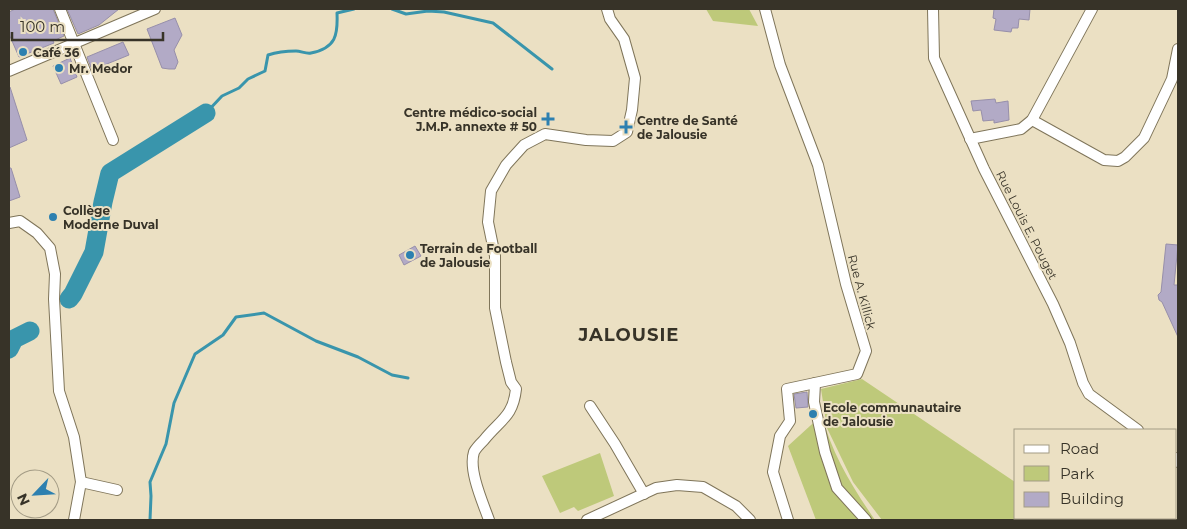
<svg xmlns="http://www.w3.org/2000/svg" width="1187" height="529" font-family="Montserrat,sans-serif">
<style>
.green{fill:#bec97a}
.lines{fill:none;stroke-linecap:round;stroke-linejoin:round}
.stream{stroke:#3995ac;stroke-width:3}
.river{stroke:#3995ac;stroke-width:19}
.building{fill:#b2aac6;stroke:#978faa}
.street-casing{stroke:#7f755a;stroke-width:12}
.street{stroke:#fff;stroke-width:10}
.poi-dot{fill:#2d80b0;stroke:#ebe0c3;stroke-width:2}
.labels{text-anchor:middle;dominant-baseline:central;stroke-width:4;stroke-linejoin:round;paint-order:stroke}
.poi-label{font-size:12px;font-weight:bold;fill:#373328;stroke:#ebe0c3;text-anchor:start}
.street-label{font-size:12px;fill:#373328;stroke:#ebe0c3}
.district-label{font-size:18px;font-weight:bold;letter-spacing:1px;fill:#373328;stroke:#ebe0c3}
</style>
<rect width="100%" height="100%" fill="#ebe0c3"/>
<g class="green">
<polygon points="706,9 749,9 758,26 713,21"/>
<polygon points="862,379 1015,482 1016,518 1030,518 1031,520 882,520 853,482 827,428 821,389"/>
<path d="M 822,415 C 831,453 853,488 875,520 L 816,520 L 788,446 Z"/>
<polygon points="600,453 614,496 578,511 574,507 560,513 542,476"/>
</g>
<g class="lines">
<g class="stream">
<polyline points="392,9 406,14 428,11 444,12 493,23 552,69"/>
<path d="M 206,113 L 222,96 L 239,88 L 248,79 L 265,71 L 268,55 C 277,52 286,51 296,51 C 301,51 306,54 311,53 C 336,48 338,35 337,13 L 354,9"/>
<polyline points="150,520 151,496 150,482 166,444 174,403 195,354 223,335 236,317 264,313 316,341 358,357 392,375 408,378"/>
</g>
<g class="river">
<polyline points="69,299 73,294 94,252 103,202 110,173 206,113"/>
<polyline points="9,349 14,339 30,331"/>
</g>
</g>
<g class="building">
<polygon points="15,9 53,9 64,36 53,41 54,43 19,57 9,34 9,12"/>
<polygon points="67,9 119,9 99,25 78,34"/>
<polygon points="994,9 1030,9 1029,20 1019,19 1018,28 1012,28 1011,32 994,30 996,19 993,18"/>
<polygon points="175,18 182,35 174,50 178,62 175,69 169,69 162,68 147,29"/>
<polygon points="123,42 129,55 92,70 87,57"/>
<polygon points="70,58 77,77 61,84 53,66"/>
<polygon points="10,87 27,140 9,148 9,88"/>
<polygon points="995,99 996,103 1008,101 1009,120 994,123 994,120 983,121 981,110 973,111 971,101"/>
<polygon points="9,168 11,168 20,197 9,201"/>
<polygon points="1166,244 1178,245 1174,285 1178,285 1178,337 1162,302 1159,300 1158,295 1161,292"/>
<polygon points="415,246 421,256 404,265 399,255"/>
<polygon points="807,392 808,407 796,408 794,394"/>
</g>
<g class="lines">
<g class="street-casing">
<g id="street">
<polyline points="60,9 113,140"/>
<polyline points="765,9 780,65 818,165 846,284 866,351 857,374 787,389 790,421 780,436 773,472 788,520"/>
<polyline points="933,9 934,58 984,169 1053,304 1070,343 1083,383 1089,394 1138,430"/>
<polyline points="9,71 155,9"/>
<polyline points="1032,120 1104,160 1118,161 1125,157 1144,138 1172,79 1178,49"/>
<polyline points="970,139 1021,129 1032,120 1092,9"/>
<polyline points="9,223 20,221 37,233 50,248 55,274 54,299 59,391 74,437 81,482 74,520"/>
<polyline points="815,383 814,402 825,452 837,488 866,520"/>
<polyline points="590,406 615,444 644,494"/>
<polyline points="1176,458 1178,462"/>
<polyline points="81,482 117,490"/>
<path d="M 489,520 C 483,503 468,470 474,452 C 476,448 481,443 484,440 C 500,420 513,417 516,389 L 511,382 L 506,362 L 495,308 L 495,256 L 488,222 L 491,191 L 506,165 L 524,145 L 545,134 L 586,140 L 613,141 L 627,132 L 632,110 L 635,78 L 624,39 L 610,19 L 607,9"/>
<polyline points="587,520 656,488 677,485 703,487 736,506 750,520"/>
</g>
</g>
<use href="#street" class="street"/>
</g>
<g class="poi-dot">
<circle cx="23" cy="52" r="5"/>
<circle cx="59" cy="68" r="5"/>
<path d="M545.5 111.5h5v5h5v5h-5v5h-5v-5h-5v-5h5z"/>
<path d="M623.5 119.5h5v5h5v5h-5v5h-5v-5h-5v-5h5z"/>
<circle cx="53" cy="217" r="5"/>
<circle cx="410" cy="255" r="5"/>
<circle cx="813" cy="414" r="5"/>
</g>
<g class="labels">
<g class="poi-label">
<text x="33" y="52">Café 36</text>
<text x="69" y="68">Mr. Medor</text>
<text x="537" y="112" text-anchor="end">Centre médico-social<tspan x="537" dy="14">J.M.P. annexte # 50</tspan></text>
<text x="637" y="120">Centre de Santé<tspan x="637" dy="14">de Jalousie</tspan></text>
<text x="63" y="210">Collège<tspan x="63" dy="14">Moderne Duval</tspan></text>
<text x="420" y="248">Terrain de Football<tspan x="420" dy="14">de Jalousie</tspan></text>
<text x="823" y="407">Ecole communautaire<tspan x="823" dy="14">de Jalousie</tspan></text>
</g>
<g class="street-label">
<text transform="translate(1027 225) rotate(63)">Rue Louis E. Pouget</text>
<text transform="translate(862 292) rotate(75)">Rue A. Killick</text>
</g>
<g class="district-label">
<text x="629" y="335">JALOUSIE</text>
</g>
</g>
<rect width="1187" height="529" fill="none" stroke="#373328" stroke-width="20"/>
<rect x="1014" y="429" width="162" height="90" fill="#ebe0c3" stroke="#a39b85"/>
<rect x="1024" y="445" width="25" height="8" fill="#ffffff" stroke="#a39b85"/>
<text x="1060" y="454" font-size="15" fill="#373328">Road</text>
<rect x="1024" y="466" width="25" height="15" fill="#bec97a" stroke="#a39b85"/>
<text x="1060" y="479" font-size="15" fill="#373328">Park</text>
<rect x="1024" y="492" width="25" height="15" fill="#b2aac6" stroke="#a39b85"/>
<text x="1060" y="504" font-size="15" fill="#373328">Building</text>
<g transform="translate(35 494) rotate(245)"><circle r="24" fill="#ebe0c3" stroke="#a39b85"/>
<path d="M0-4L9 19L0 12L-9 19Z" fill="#2d80b0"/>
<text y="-8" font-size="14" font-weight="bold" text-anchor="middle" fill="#373328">N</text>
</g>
<path d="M12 32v8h151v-8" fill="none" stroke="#373328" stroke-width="2.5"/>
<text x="20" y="32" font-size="15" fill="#373328" stroke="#ebe0c3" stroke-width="4" paint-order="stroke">100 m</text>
</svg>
